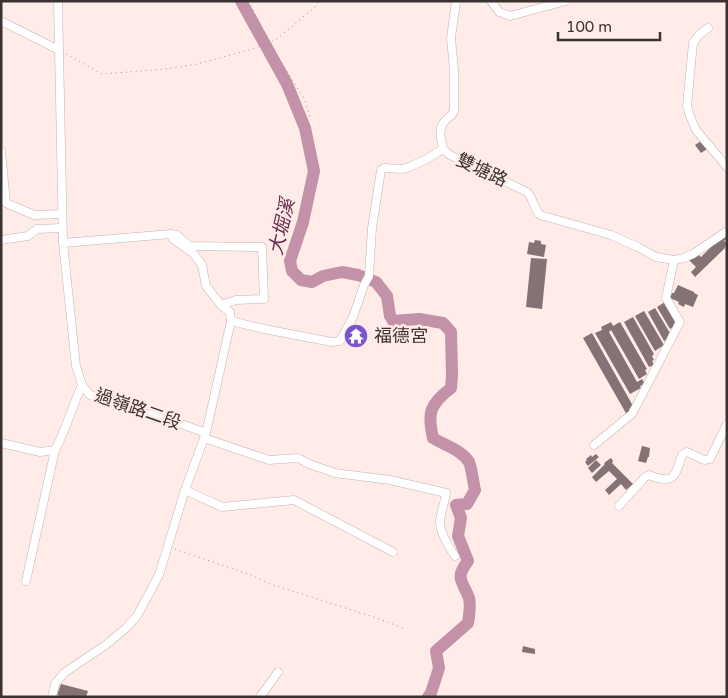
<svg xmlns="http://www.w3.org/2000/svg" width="728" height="698" font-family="'Varela Round','Noto Sans TC',sans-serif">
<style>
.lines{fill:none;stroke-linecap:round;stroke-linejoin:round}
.river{stroke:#c391a8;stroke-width:12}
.building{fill:#847275}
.minor-casing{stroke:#c5b2b0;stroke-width:9}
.path{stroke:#9f918f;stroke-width:1;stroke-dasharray:1 4;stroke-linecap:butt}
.minor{stroke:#fff;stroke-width:8}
.labels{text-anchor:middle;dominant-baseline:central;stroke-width:5;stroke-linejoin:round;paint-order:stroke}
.street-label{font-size:18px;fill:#3a3231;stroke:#ffebe8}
.poi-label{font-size:18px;fill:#3a3231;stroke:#ffebe8;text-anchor:start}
.water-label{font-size:19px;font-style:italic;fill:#682a4b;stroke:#ffebe8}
</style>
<rect width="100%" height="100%" fill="#ffebe8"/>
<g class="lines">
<path class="river" d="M 241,1 L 287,84 L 305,128 L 314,171 L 303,222 L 290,261 L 292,271 L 301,280 L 312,282 L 323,276 L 342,272 L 358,275 L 376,282 L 387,296 L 390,316 L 393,321 L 419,319 L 443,323 L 451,332 L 452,375 L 451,388 C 430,404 427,413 433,438 C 444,445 462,450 469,462 C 472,469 473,482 475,490 L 467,504 L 456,505 L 461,518 L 458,536 L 468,561 C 454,579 463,581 469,598 C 471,605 469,616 468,623 L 436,651 L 439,668 L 431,693 L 428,697"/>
</g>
<g class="building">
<polygon points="701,141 707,149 701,153 695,145"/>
<polygon points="727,234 727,238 724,241 727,243 725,247 725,248 695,277 691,272 696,267 689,260 698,254 701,257 718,240"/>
<polygon points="535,240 541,241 541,244 546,245 544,257 527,254 529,242 534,243"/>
<polygon points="531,258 547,259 542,309 526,307"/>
<polygon points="678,285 694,292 694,293 698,295 693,307 685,304 684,307 678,304 679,302 670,298 672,293 674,293"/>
<polygon points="665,302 676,322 674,323 675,326 670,329 657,307"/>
<polygon points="655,308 670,333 668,334 670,338 664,341 648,312"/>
<polygon points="644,311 664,345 655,351 635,316"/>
<polygon points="633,317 654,354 652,356 654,360 652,361 654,365 649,367 624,322"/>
<polygon points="611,322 613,326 620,322 647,369 645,370 647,374 639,379 611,330 609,332 637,382 642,379 645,384 640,386 641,388 630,394 595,333 602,330 601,327"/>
<polygon points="359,328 364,333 353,344 347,339"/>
<polygon points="592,333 633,406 629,409 630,412 627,415 583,338"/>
<polygon points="642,446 650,448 649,457 648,457 646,463 638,461"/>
<polygon points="596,454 599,457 588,466 585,462 587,460 586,459 591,455 592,457"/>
<polygon points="611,458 613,461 612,463 633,484 626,490 621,484 609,495 605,490 617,479 609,471 596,482 592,477 605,464 604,463"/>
<polygon points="596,460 601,465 592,473 588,468"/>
<polygon points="523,646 535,649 535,654 522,652"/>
<polygon points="61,684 88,691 86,697 63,697 57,695"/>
</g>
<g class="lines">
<g class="minor-casing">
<g id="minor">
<polyline points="491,1 499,12 510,16 566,1"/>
<polyline points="1,21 59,50"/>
<polyline points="708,28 699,35 693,43 687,106 690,116 696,130 727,167"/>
<path d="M 443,149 C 441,138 437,127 447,119 C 451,116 453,115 454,110 L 454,70 L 451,38 L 456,1"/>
<polyline points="1,151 6,203 34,215 61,214"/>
<polyline points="171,234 173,239 193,253 202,265 206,286 221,305 230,312 231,321 206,433"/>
<polyline points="1,240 28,236 37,229 62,228"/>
<polyline points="63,243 171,234 177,235 189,246 262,247 264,299 236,300 221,305"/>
<path d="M 231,321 L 264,329 L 332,342 L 340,341 L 353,317 L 364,285 L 369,276 L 372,228 L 381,170 L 384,168 L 403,169 L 409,167 L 425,160 L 443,149 L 450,155 L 527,192 C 534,199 533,208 540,215 L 611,235 L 638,247 L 656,257 L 674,260 L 684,258 L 693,254 L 727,231"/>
<path d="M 204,438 L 269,460 L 298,458 L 309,464 L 335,473 L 390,480 L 446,493 C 445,502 441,512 440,521 C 440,533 448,546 455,556"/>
<path d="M 1,443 L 40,452 L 55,450 C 66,430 72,407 82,385"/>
<polyline points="594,445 632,414 680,322 666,298 674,260"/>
<polyline points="185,490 222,507 294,500 393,552"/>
<path d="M 619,506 L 645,477 L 649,475 C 674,485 675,477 682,455 L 687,452 L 704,460 L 710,459 L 727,424"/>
<polyline points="26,581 55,450"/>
<polyline points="52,697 55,684 64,673 107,644 126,628 137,616 159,575 185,490 206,433 184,425 105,401 90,395 82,385 76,366 63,243 58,1"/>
<polyline points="260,697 278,672"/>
</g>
</g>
<g class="path">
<polyline points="249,1 269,43 305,100 311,120"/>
<polyline points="66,54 102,74 166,69 197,64 249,50 269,43 278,38 315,7 319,1"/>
<polyline points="175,549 251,575 270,584 377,618 403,628"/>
</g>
<use href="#minor" class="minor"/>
</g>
<defs>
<g id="temple-disc" transform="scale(1.25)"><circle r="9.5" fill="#7b55cf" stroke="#ffebe8"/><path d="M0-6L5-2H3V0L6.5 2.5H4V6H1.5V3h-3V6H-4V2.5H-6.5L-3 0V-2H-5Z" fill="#fff"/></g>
</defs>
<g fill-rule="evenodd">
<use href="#temple-disc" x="356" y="336"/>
</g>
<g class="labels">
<g class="street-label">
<text transform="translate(482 170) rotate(25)">雙塘路</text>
<text transform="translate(138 409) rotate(19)">過嶺路二段</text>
</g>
<g class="poi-label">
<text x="374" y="336">福德宮</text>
</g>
<g class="water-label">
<text transform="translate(282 227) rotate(-77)">大堀溪</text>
</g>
</g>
<rect width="728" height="698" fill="none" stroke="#3a3231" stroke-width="5"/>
<path d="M558 32v8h102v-8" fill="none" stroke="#3a3231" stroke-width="2.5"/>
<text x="566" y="32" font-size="15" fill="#3a3231" stroke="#ffebe8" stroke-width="4" paint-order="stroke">100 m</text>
</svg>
